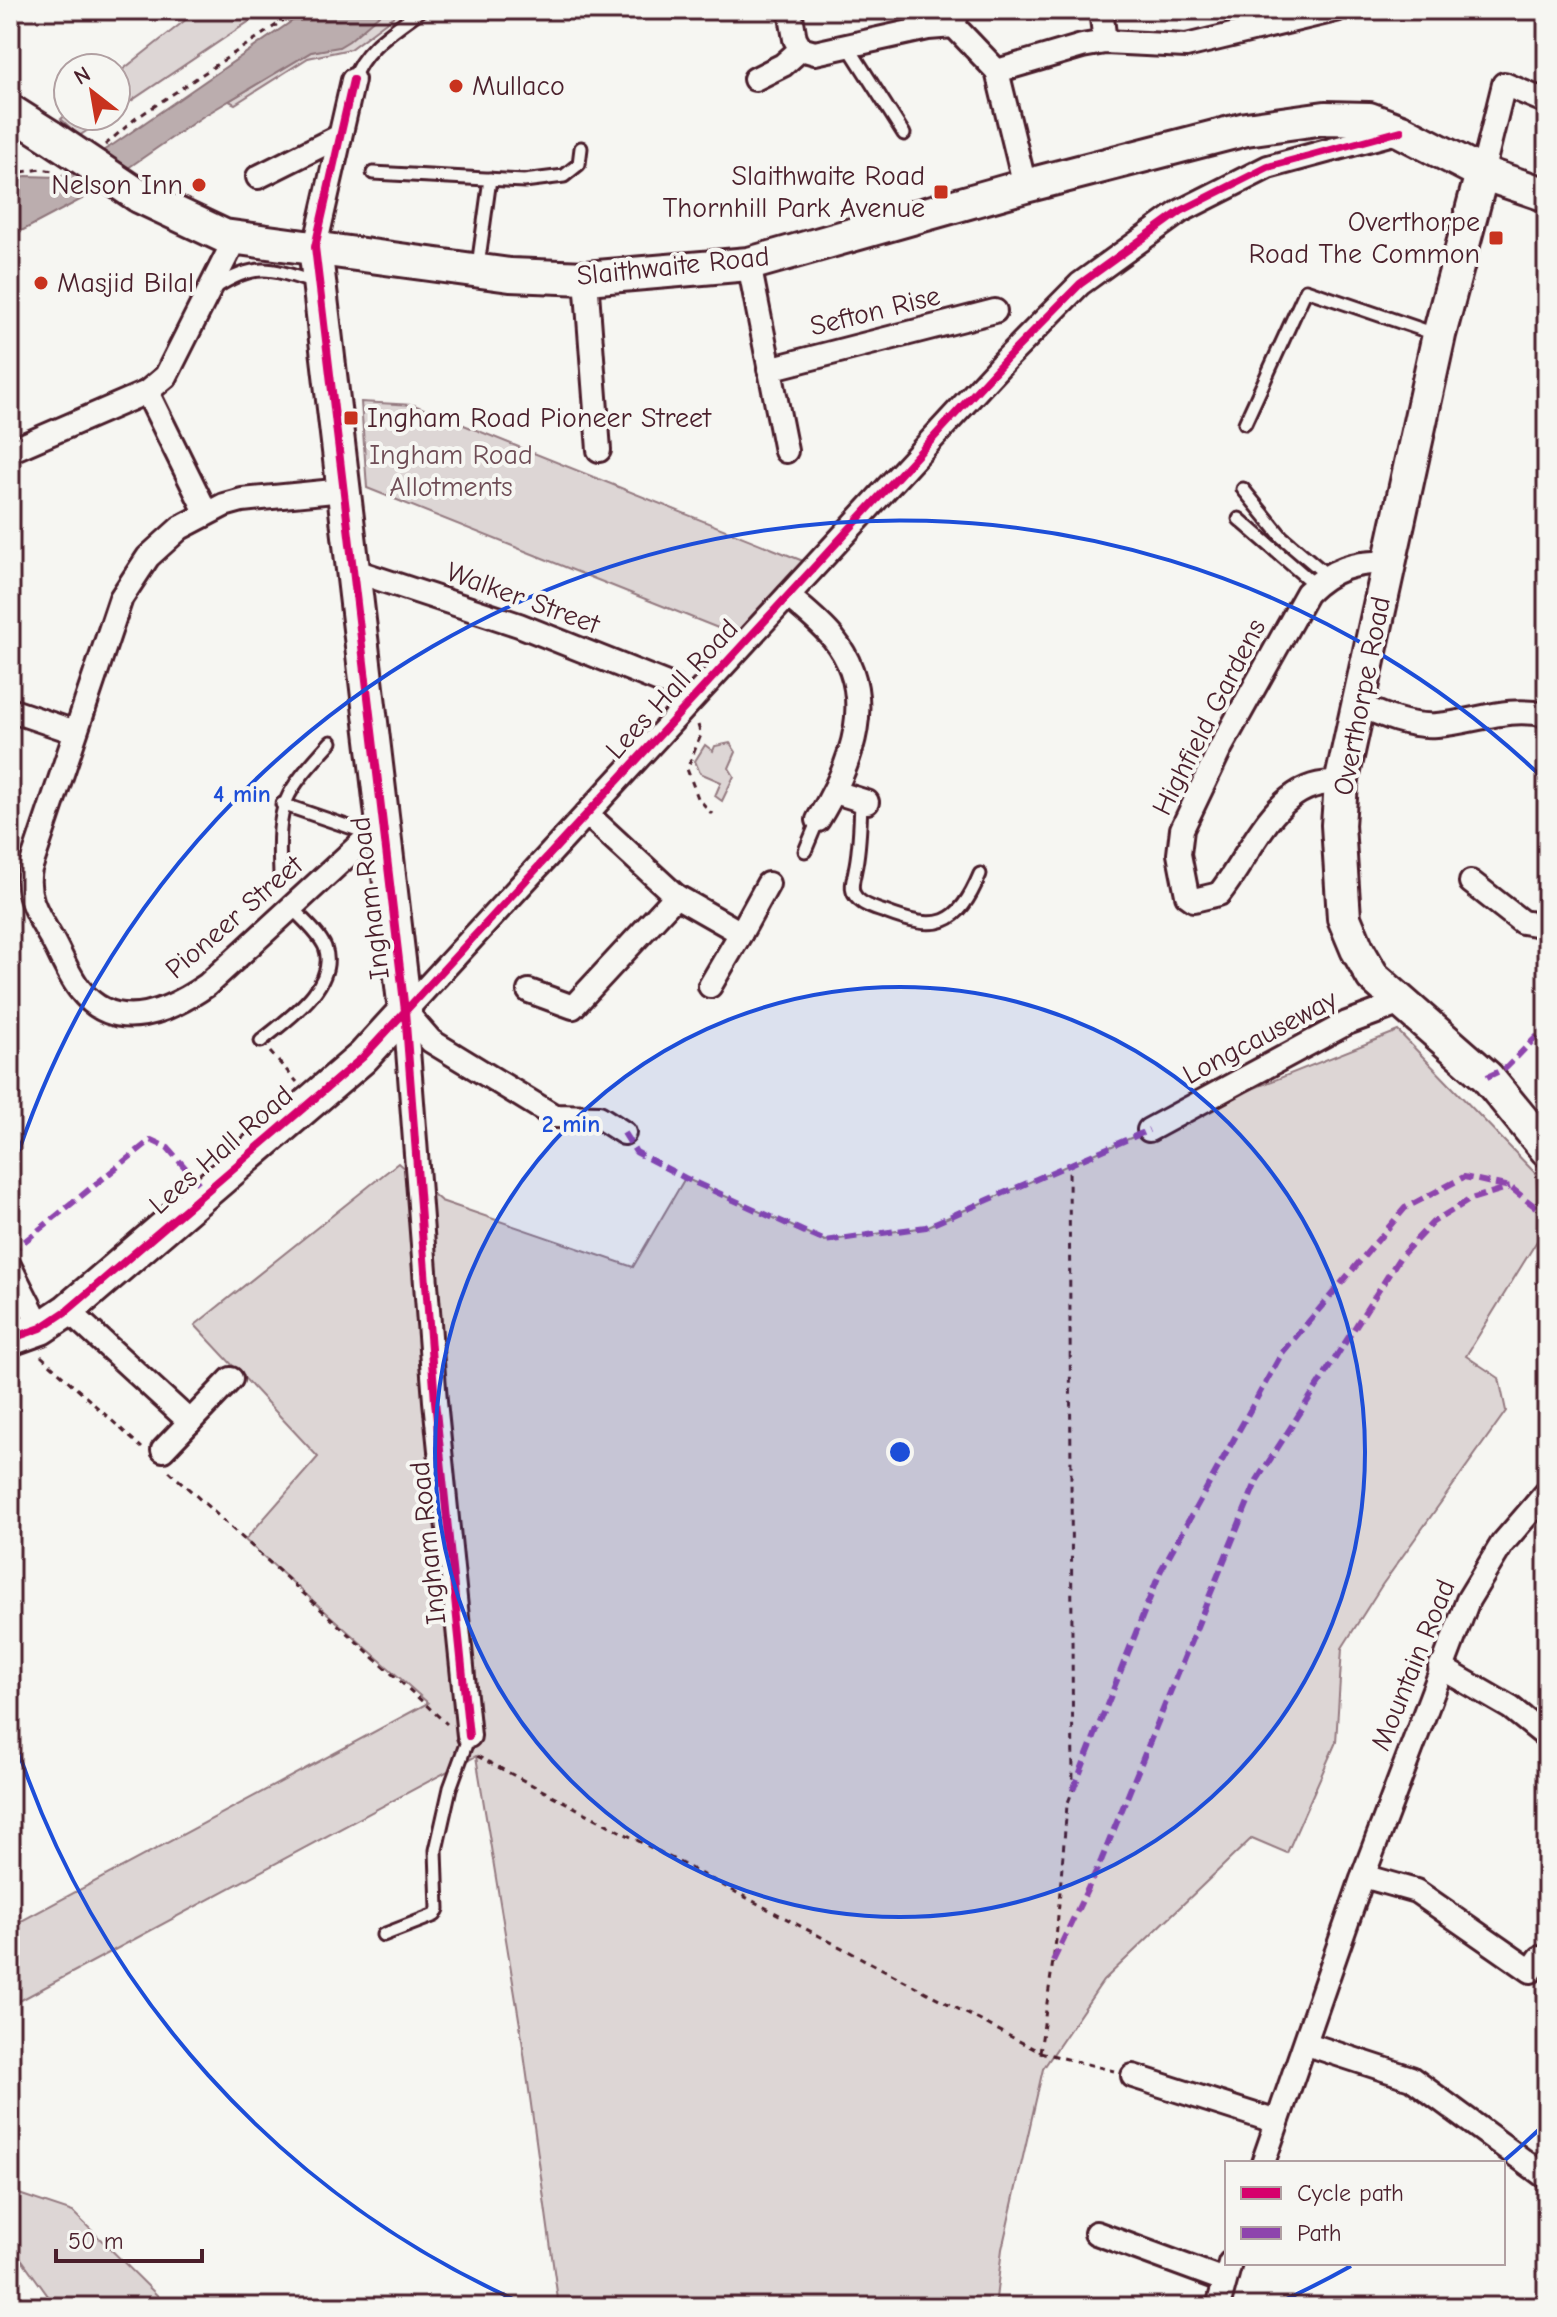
<svg xmlns="http://www.w3.org/2000/svg" width="1557" height="2317" font-family="'Comic Neue',sans-serif">
<style>
.green{fill:#ddd6d5;stroke:#947a80;stroke-width:2}
.water{fill:#bbadae;stroke:#8e747a;stroke-width:2}
.lines{fill:none;stroke-linecap:round;stroke-linejoin:round}
.lane-casing{stroke:#4a1f2b;stroke-width:17}
.street-casing{stroke:#4a1f2b;stroke-width:28}
.secondary-casing{stroke:#4a1f2b;stroke-width:38}
.path{stroke:#4a1f2b;stroke-width:3;stroke-dasharray:6 6;stroke-linecap:butt}
.lane{stroke:#f6f6f2;stroke-width:11}
.street{stroke:#f6f6f2;stroke-width:22}
.secondary{stroke:#f6f6f2;stroke-width:32}
.secondary-bridge-casing{stroke:#4a1f2b;stroke-width:38;stroke-linecap:butt}
.secondary-bridge{stroke:#f6f6f2;stroke-width:32}
.quiet{stroke:#8e44ad;stroke-width:6;stroke-dasharray:12 6;stroke-linecap:butt}
.cycleway-casing{stroke:#f6f6f2;stroke-width:13}
.cycleway{stroke:#d6006c;stroke-width:8}
.ring{fill:none;stroke:#1d4ed8;stroke-width:4}
.poi-dot{fill:#c8321e;stroke:#f6f6f2;stroke-width:3}
.labels{text-anchor:middle;dominant-baseline:central;stroke-width:8;stroke-linejoin:round;paint-order:stroke}
.poi-label{font-size:28px;fill:#4a1f2b;stroke:#f6f6f2;text-anchor:start}
.street-label{font-size:28px;fill:#4a1f2b;stroke:#f6f6f2}
.park-label{font-size:28px;fill:#6f4d56;stroke:#f6f6f2}
.centre{fill:#1d4ed8;stroke:#f6f6f2;stroke-width:4}
.ring-label{font-size:24px;text-anchor:middle;font-weight:bold;fill:#1d4ed8;stroke:#f6f6f2;stroke-width:8;stroke-linejoin:round;paint-order:stroke}
</style>
<rect width="100%" height="100%" fill="#f6f6f2"/>
<filter id="ink" filterUnits="userSpaceOnUse"><feTurbulence type="fractalNoise" baseFrequency=".0125" numOctaves="2"/><feDisplacementMap in="SourceGraphic" scale="16" xChannelSelector="R" yChannelSelector="G"/><feConvolveMatrix kernelMatrix="1 2 1 2 8 2 1 2 1" color-interpolation-filters="sRGB"/></filter>
<g filter="url(#ink)">
<g class="green">
<polygon points="204,10 266,10 116,111 116,75 188,18"/>
<polygon points="385,10 402,10 350,49 308,58 235,104 229,101 311,52 339,46"/>
<polygon points="68,113 68,116 109,116 79,136 61,119"/>
<polygon points="361,402 414,405 803,561 738,636 367,488"/>
<polygon points="730,743 736,752 729,768 734,776 722,801 715,796 721,782 700,773 695,761 705,745 713,751 715,746"/>
<polygon points="1398,1031 1536,1174 1540,1236 1466,1356 1499,1378 1506,1411 1382,1585 1342,1648 1336,1742 1287,1853 1252,1838 1103,1981 1043,2069 1002,2249 995,2307 559,2307 520,2025 476,1756 10,2006 10,1927 428,1703 245,1540 318,1457 195,1325 398,1163 441,1201 633,1267 685,1178 825,1241 926,1227 1149,1130"/>
<polygon points="10,2191 73,2212 169,2307 56,2307 10,2243"/>
</g>
<polygon class="water" points="308,10 385,10 349,41 339,47 311,52 202,117 86,197 10,237 10,180 26,176 59,177 114,144"/>
<g class="lines">
<g class="lane-casing">
<g id="lane">
<polyline points="848,46 904,134"/>
<path d="M 353,80 C 363,48 395,30 421,10"/>
<polyline points="373,173 524,181 564,176 579,164 581,148"/>
<polyline points="478,266 490,179"/>
<path d="M 215,288 C 256,261 273,269 315,283"/>
<polyline points="1245,423 1306,290 1435,334"/>
<polyline points="1243,489 1282,537 1328,576"/>
<polyline points="1239,519 1315,585"/>
<path d="M 861,802 C 860,825 860,848 855,870 C 854,877 850,887 854,894 C 859,904 875,909 885,912 C 937,932 958,927 980,874"/>
<polyline points="282,804 370,834"/>
<polyline points="805,851 818,820"/>
<path d="M 280,874 C 277,801 283,795 331,742"/>
<path d="M 261,1041 C 286,1020 339,986 325,947 C 319,933 302,919 292,908"/>
<polyline points="383,1935 435,1915 438,1909 436,1850 450,1788 469,1736"/>
</g>
</g>
<g class="street-casing">
<g id="street">
<polyline points="790,10 795,39 801,49 815,53 928,28 954,26"/>
<polyline points="958,10 954,26 997,71 1025,186"/>
<polyline points="1101,10 1105,42"/>
<polyline points="997,71 1082,46 1105,42 1186,46 1336,10"/>
<polyline points="755,79 783,65 801,49"/>
<polyline points="1482,173 1504,84 1547,102"/>
<polyline points="258,177 340,136"/>
<polyline points="315,247 353,80"/>
<polyline points="749,264 786,451"/>
<polyline points="586,278 599,450"/>
<polyline points="769,369 995,311"/>
<polyline points="147,392 206,512"/>
<polyline points="10,451 147,392 166,376 236,237"/>
<path d="M 344,490 L 242,500 L 224,505 L 180,528 L 148,557 L 121,598 L 30,869 C 24,898 40,918 54,943 C 62,958 70,978 81,991 C 117,1036 171,1010 207,985 L 383,823"/>
<polyline points="352,570 519,625 672,686"/>
<path d="M 788,596 C 803,609 820,622 833,638 C 879,695 852,764 818,820"/>
<path d="M 1359,705 C 1384,716 1409,727 1437,725 C 1477,722 1505,706 1547,715"/>
<polyline points="10,710 75,732"/>
<path d="M 1341,784 C 1278,774 1252,854 1219,894 L 1194,900 L 1187,895 L 1179,854 L 1182,829 L 1221,747 L 1307,593 C 1331,569 1356,561 1389,563"/>
<polyline points="835,792 867,802"/>
<polyline points="587,814 676,896 741,933 710,986"/>
<polyline points="1471,882 1522,922 1547,926"/>
<polyline points="741,933 768,884"/>
<polyline points="529,991 573,1007 676,896"/>
<polyline points="405,1011 1005,360 1080,284 1181,211 1268,167 1401,131"/>
<polyline points="405,1011 435,1401 469,1736"/>
<polyline points="405,1011 431,1041 554,1116 599,1117 624,1133"/>
<polyline points="1149,1130 1347,1023 1401,1003"/>
<polyline points="10,1267 41,1328"/>
<polyline points="68,1310 190,1422"/>
<polyline points="163,1450 231,1379"/>
<polyline points="1440,1667 1511,1708 1547,1737"/>
<polyline points="1363,1876 1416,1891 1531,1971 1540,1958"/>
<polyline points="1307,2044 1411,2078 1547,2178"/>
<polyline points="1133,2076 1277,2122"/>
<polyline points="1263,2163 1363,1876 1468,1600 1502,1544 1547,1492"/>
<polyline points="1096,2233 1224,2280"/>
<polyline points="1218,2307 1230,2263"/>
</g>
</g>
<g class="secondary-casing">
<g id="secondary">
<polyline points="10,111 51,137"/>
<polyline points="1482,173 1439,335 1341,784 1338,825 1344,918 1357,949 1373,977 1487,1077 1547,1150"/>
<polyline points="139,196 224,236 510,275 586,278 749,264 1025,186 1246,129 1325,118 1369,119 1401,131 1482,173 1547,195"/>
<polyline points="10,1339 41,1328 68,1310 363,1057 405,1011 315,247"/>
</g>
</g>
<g class="path">
<polyline points="105,145 135,119 299,10"/>
<polyline points="10,174 41,169 53,171"/>
<polyline points="698,725 701,735 687,769 698,798 712,814"/>
<polyline points="270,1052 297,1082"/>
<polyline points="41,1356 142,1448"/>
<polyline points="169,1471 447,1724"/>
<polyline points="477,1756 1040,2052 1114,2071"/>
<polyline points="1040,2052 1056,1940 1067,1805 1073,1790 1069,1164"/>
</g>
<use href="#lane" class="lane"/>
<use href="#street" class="street"/>
<use href="#secondary" class="secondary"/>
<g class="secondary-bridge-casing">
<polyline id="secondary-bridge" points="51,137 139,196"/>
</g>
<use href="#secondary-bridge" class="secondary-bridge"/>
<g class="quiet">
<polyline points="1487,1077 1506,1068 1547,1026"/>
<polyline points="624,1133 636,1152 685,1178 825,1241 926,1227 1149,1130"/>
<polyline points="10,1253 151,1140 168,1148 207,1193"/>
<polyline points="1073,1790 1161,1570 1282,1353 1405,1208 1464,1177 1510,1187 1547,1216"/>
<polyline points="1053,1961 1101,1861 1257,1480 1400,1257 1433,1222 1471,1199 1510,1187"/>
</g>
<g class="cycleway-casing">
<g id="cycleway">
<polyline points="353,80 315,247 405,1011 435,1401 469,1736"/>
<polyline points="10,1339 41,1328 68,1310 363,1057 1005,360 1080,284 1181,211 1268,167 1401,131"/>
</g>
</g>
<use href="#cycleway" class="cycleway"/>
</g>
</g>
<circle cx="900" cy="1452" r="465" fill="#1d4ed8" fill-opacity=".12"/>
<g class="ring">
<circle cx="900" cy="1452" r="465"/>
<path d="M1547 2122A931 931 0 0 1 1505 2160M1351 2266A931 931 0 0 1 1271 2306M529 2306A931 931 0 0 1 12 1732M12 1172A931 931 0 0 1 1547 782"/>
</g>
<g class="poi-dot">
<circle cx="456" cy="86" r="8"/>
<circle cx="199" cy="185" r="8"/>
<rect x="933" y="184" width="16" height="16" rx="4"/>
<rect x="1488" y="230" width="16" height="16" rx="4"/>
<circle cx="41" cy="283" r="8"/>
<rect x="343" y="410" width="16" height="16" rx="4"/>
</g>
<g class="labels">
<g class="poi-label">
<text x="472" y="86">Mullaco</text>
<text x="925" y="176" text-anchor="end">Slaithwaite Road<tspan x="925" dy="32">Thornhill Park Avenue</tspan></text>
<text x="183" y="185" text-anchor="end">Nelson Inn</text>
<text x="1480" y="222" text-anchor="end">Overthorpe<tspan x="1480" dy="32">Road The Common</tspan></text>
<text x="57" y="283">Masjid Bilal</text>
<text x="367" y="418">Ingham Road Pioneer Street</text>
</g>
<g class="street-label">
<text transform="translate(673 266) rotate(-6)">Slaithwaite Road</text>
<text transform="translate(875 311) rotate(-14)">Sefton Rise</text>
<text transform="translate(523 598) rotate(20)">Walker Street</text>
<text transform="translate(672 689) rotate(-47)">Lees Hall Road</text>
<text transform="translate(1362 696) rotate(-79)">Overthorpe Road</text>
<text transform="translate(1209 717) rotate(-63)">Highfield Gardens</text>
<text transform="translate(370 898) rotate(-97)">Ingham Road</text>
<text transform="translate(234 917) rotate(-41)">Pioneer Street</text>
<text transform="translate(1260 1037) rotate(-28)">Longcauseway</text>
<text transform="translate(221 1150) rotate(-41)">Lees Hall Road</text>
<text transform="translate(428 1543) rotate(-96)">Ingham Road</text>
<text transform="translate(1413 1665) rotate(-68)">Mountain Road</text>
</g>
<g class="park-label">
<text x="451" y="455">Ingham Road<tspan x="451" dy="32">Allotments</tspan></text>
</g>
</g>
<circle cx="900" cy="1452" r="12" class="centre"/>
<g class="ring-label">
<text x="242" y="802">4 min</text>
<text x="571" y="1132">2 min</text>
</g>
<rect width="1557" height="2317" fill="none" stroke="#f6f6f2" stroke-width="40"/>
<rect x="20" y="20" width="1517" height="2277" fill="none" stroke="#4a1f2b" stroke-width="3" filter="url(#ink)"/>
<rect x="1225" y="2161" width="280" height="104" fill="#f6f6f2" stroke="#b1a0a2" stroke-width="2"/>
<rect x="1241" y="2187" width="40" height="12" fill="#d6006c" stroke="#b1a0a2" stroke-width="2"/>
<text x="1297" y="2201" font-size="24" fill="#4a1f2b">Cycle path</text>
<rect x="1241" y="2227" width="40" height="12" fill="#8e44ad" stroke="#b1a0a2" stroke-width="2"/>
<text x="1297" y="2241" font-size="24" fill="#4a1f2b">Path</text>
<g transform="translate(92 92) rotate(329)"><circle r="38" fill="#f6f6f2" stroke="#b1a0a2" stroke-width="2"/>
<path d="M0-6L14 30L0 20L-14 30Z" fill="#c8321e"/>
<text y="-12" font-size="22" font-weight="bold" text-anchor="middle" fill="#4a1f2b">N</text>
</g>
<path d="M56 2249v12h146v-12" fill="none" stroke="#4a1f2b" stroke-width="4"/>
<text x="68" y="2249" font-size="24" fill="#4a1f2b" stroke="#f6f6f2" stroke-width="6" paint-order="stroke">50 m</text>
</svg>
